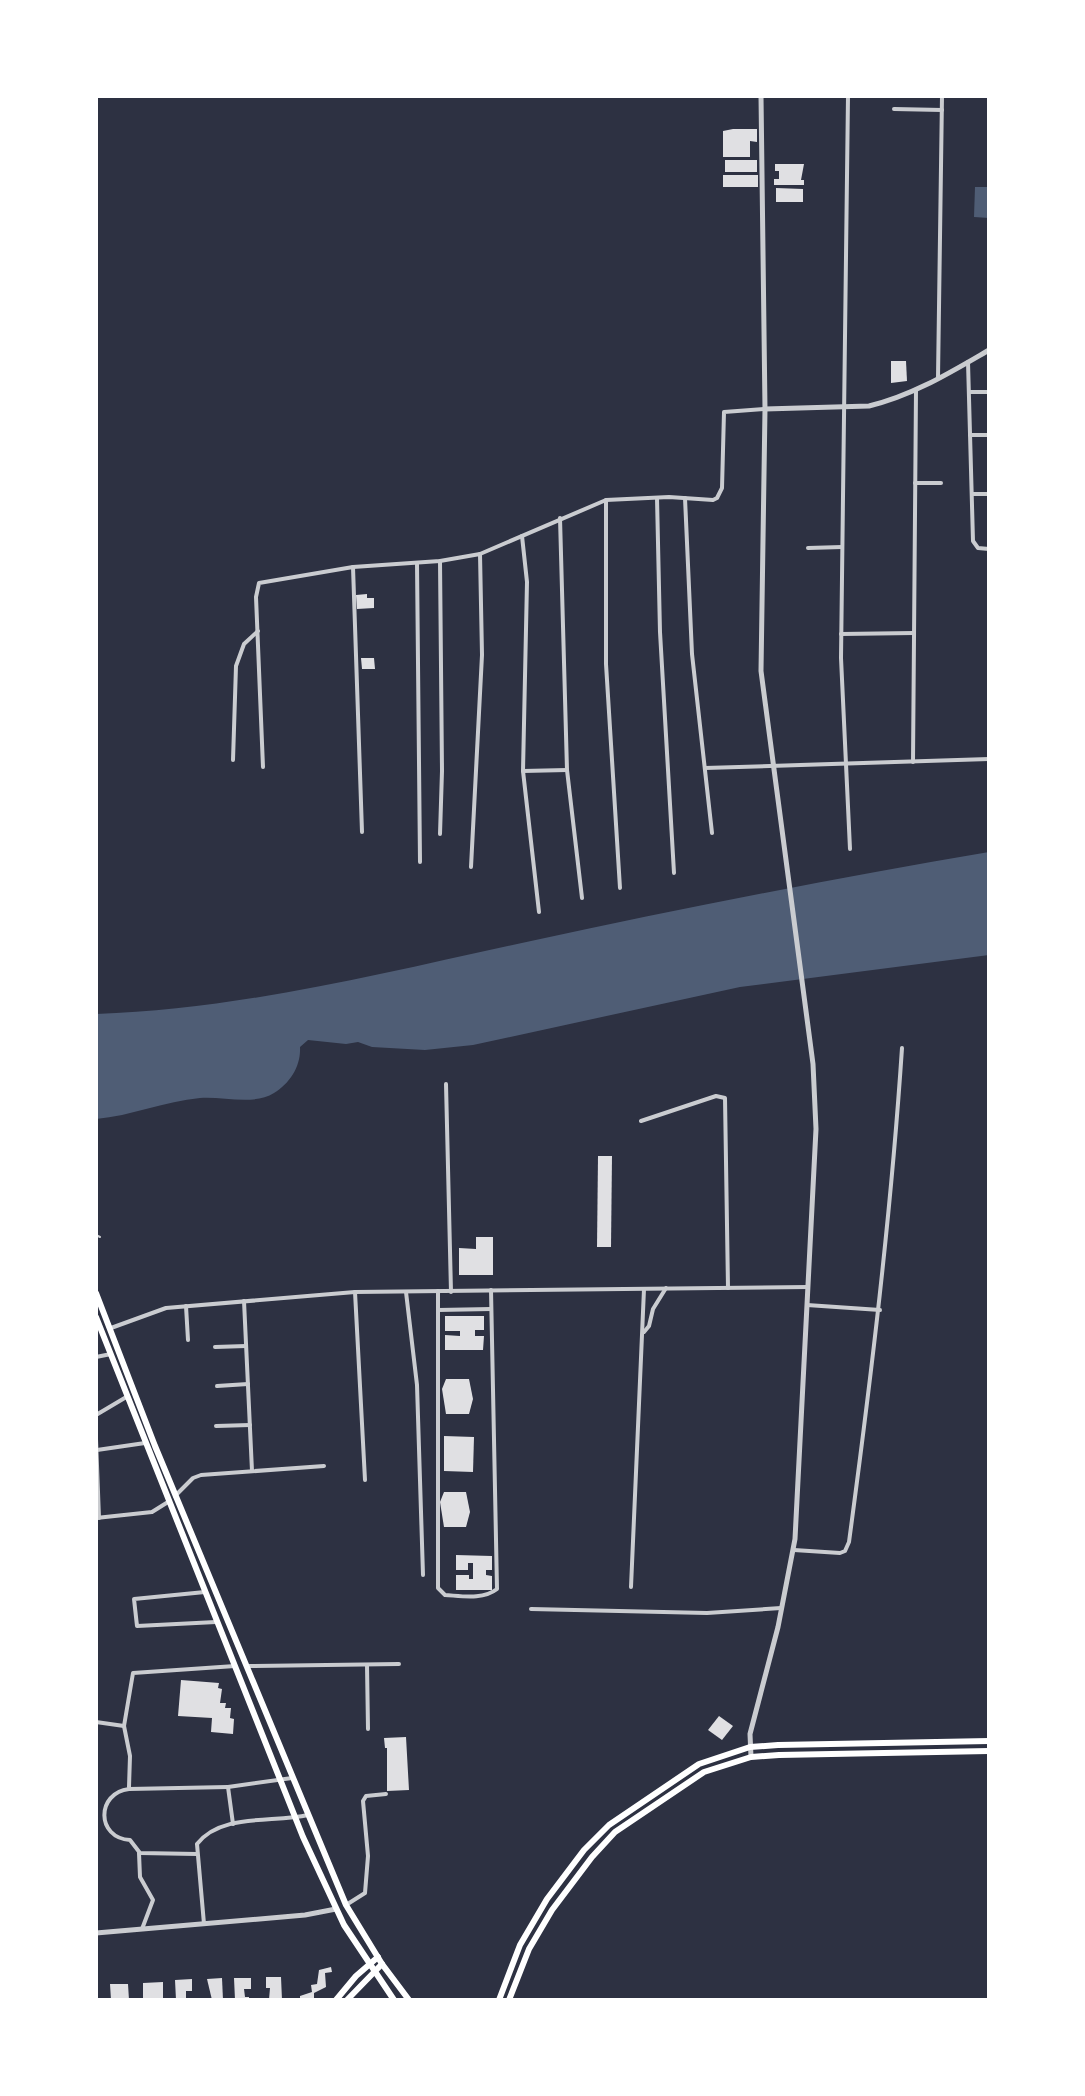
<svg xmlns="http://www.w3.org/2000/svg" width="1085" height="2096" font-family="'Archivo Narrow',sans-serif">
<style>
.water{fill:#4f5d75}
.building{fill:#e0e0e3}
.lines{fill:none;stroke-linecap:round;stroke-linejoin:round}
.service{stroke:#caccd0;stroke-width:2}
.minor{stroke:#caccd0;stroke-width:4}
.tertiary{stroke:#caccd0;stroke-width:5}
.secondary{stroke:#fff;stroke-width:6}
.primary{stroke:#fff;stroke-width:6}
</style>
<rect width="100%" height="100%" fill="#2d3142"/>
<g class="water">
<polygon points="975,187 989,187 989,218 974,217"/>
<path d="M 989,852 L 989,955 L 740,987 L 473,1045 L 425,1050 L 372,1047 L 358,1042 L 346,1044 L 308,1040 L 300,1047 C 301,1066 290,1083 274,1093 C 254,1106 222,1096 200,1098 C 165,1101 131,1116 96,1119 L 96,1014 C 243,1009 387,972 531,941 C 683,908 836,878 989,852 Z"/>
</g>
<g class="building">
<polygon points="733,129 757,129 757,142 750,141 750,157 723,157 723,131"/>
<rect x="725" y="160" width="32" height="12"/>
<polygon points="775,164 804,164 801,180 804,180 804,185 774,185 774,179 779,179 779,171 775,171"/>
<rect x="723" y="175" width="35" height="12"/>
<polygon points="776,188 803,189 803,202 776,202"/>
<polygon points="891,361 906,361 907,381 891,383"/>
<polygon points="367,594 367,598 374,598 374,608 357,609 356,595"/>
<polygon points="361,658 374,658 375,669 362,669"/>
<polygon points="598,1156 612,1156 611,1247 597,1247"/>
<polygon points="476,1237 493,1237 493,1275 459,1275 459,1248 476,1249"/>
<polygon points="445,1316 484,1316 484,1330 475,1330 475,1336 484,1336 483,1350 445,1350 445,1335 460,1336 460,1331 445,1331"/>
<polygon points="446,1379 469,1379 473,1399 469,1414 446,1414 442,1389"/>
<polygon points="444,1436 474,1437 473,1472 444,1471"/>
<polygon points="444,1492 466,1492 470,1512 466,1527 444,1527 440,1502"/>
<polygon points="456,1555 492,1556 492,1570 486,1570 486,1575 492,1576 492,1590 456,1590 456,1575 469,1575 469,1579 473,1579 473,1563 468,1563 468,1570 456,1570"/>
<polygon points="181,1680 219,1683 218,1688 222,1689 220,1703 226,1703 225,1708 231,1708 230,1718 234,1719 233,1734 211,1732 212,1718 178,1716"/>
<polygon points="719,1716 733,1726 722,1740 708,1730"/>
<polygon points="406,1737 409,1790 387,1791 387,1748 385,1748 384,1738"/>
<polygon points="331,1967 332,1972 325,1973 326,1987 314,1993 314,1999 300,2000 300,1996 312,1992 311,1985 317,1984 319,1970"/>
<polygon points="266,1977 281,1977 282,2000 269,2000 270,1988 266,1988"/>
<polygon points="222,1978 223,2000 212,2000 207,1979"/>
<polygon points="234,1978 251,1978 251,1989 244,1989 245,1997 249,1997 249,2000 235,2000"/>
<polygon points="192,1979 192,1991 186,1991 186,2000 176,2000 175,1980"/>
<polygon points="163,1982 163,2000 143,2000 143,1983"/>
<polygon points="110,1984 128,1984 129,2000 111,2000"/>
</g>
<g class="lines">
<polyline class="service" points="96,1235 100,1237"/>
<g class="minor">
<polyline points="848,96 841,658 850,849"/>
<polyline points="894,109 942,110"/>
<polyline points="968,362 973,541 978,548 989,549"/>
<polyline points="938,378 942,96"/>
<polyline points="969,392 989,392"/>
<polyline points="970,435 989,435"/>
<polyline points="915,483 941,483"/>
<polyline points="972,494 989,494"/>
<polyline points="657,498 660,632 674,873"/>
<polyline points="685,498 692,654 712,833"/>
<polyline points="606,500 606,664 620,888"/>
<polyline points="560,518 567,770 582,898"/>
<polyline points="522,536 527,582 523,771 539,912"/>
<polyline points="808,548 842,547"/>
<polyline points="440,561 442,771 440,834"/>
<polyline points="417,563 420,862"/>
<polyline points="353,567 362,832"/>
<polyline points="841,634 914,633"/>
<polyline points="233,760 236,666 244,644 258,631"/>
<polyline points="913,762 916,390"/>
<polyline points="263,767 256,597 259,583 353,567 440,561 480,554 606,500 669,497 713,500 717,498 722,488 724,412 765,409"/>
<polyline points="705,768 989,759"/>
<polyline points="523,771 567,770"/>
<polyline points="471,867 482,655 480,554"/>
<polyline points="446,1084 451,1292"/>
<polyline points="641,1121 716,1096 725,1098 728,1288"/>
<path d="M 438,1291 L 438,1588 L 445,1595 C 462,1596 483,1600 497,1589 L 491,1290"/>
<polyline points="355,1292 365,1480"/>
<polyline points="406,1292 417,1385 423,1575"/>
<polyline points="244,1301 252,1471"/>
<polyline points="807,1305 880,1310"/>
<polyline points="186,1306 188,1340"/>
<polyline points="438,1310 491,1309"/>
<polyline points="111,1328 166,1308 355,1292 808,1287"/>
<polyline points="644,1332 649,1326 653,1309 666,1288"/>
<polyline points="215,1347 246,1346"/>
<polyline points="96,1357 111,1354"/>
<polyline points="217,1386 248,1384"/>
<polyline points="96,1415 128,1396"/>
<polyline points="216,1426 250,1425"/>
<polyline points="96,1439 99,1518"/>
<polyline points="97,1450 145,1443"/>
<polyline points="175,1496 193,1478 201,1475 324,1466"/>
<polyline points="96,1518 152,1512 168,1502"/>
<path d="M 794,1550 L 840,1553 L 845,1551 L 849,1542 C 871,1378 891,1214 902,1048"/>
<polyline points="631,1587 644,1289"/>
<polyline points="205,1592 134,1599 137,1626 216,1622"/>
<polyline points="531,1609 707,1613 781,1608"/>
<polyline points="367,1665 368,1729"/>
<polyline points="248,1666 399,1664"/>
<polyline points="96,1722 124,1726 133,1673 235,1666"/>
<polyline points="124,1726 130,1756 129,1787"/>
<polyline points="233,1824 228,1787 292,1778"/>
<polyline points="139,1853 140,1877 153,1900 142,1929"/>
<path d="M 197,1854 L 140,1853 L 130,1840 C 96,1838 96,1793 129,1789 L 228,1787"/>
<polyline points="346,1905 365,1893 368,1856 363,1801 366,1796 386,1794"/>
<path d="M 204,1924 L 197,1844 C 221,1813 272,1823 308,1815"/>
</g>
<g class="tertiary">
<path d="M 765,409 L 869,406 C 912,396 951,372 989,350"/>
<polyline points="751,1757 750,1734 778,1627 795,1539 816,1129 813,1064 761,671 765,409 761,96"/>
<polyline points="96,1933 305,1915 336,1909"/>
</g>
<g class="secondary">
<polyline points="336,2000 356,1976 378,1957"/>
<polyline points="347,2000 382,1964"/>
</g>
<g class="primary">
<polyline points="96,1293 155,1446 346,1905 382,1964 409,2000"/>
<polyline points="96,1317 303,1837 344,1925 394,2000"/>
<polyline points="499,2000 520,1945 547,1899 584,1850 609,1825 699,1764 750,1747 778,1745 989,1741"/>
<polyline points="509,2000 529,1949 552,1910 592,1857 615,1832 704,1772 751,1757 779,1755 989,1751"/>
</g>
</g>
<rect width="1085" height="2096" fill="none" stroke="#ffffff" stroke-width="196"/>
</svg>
